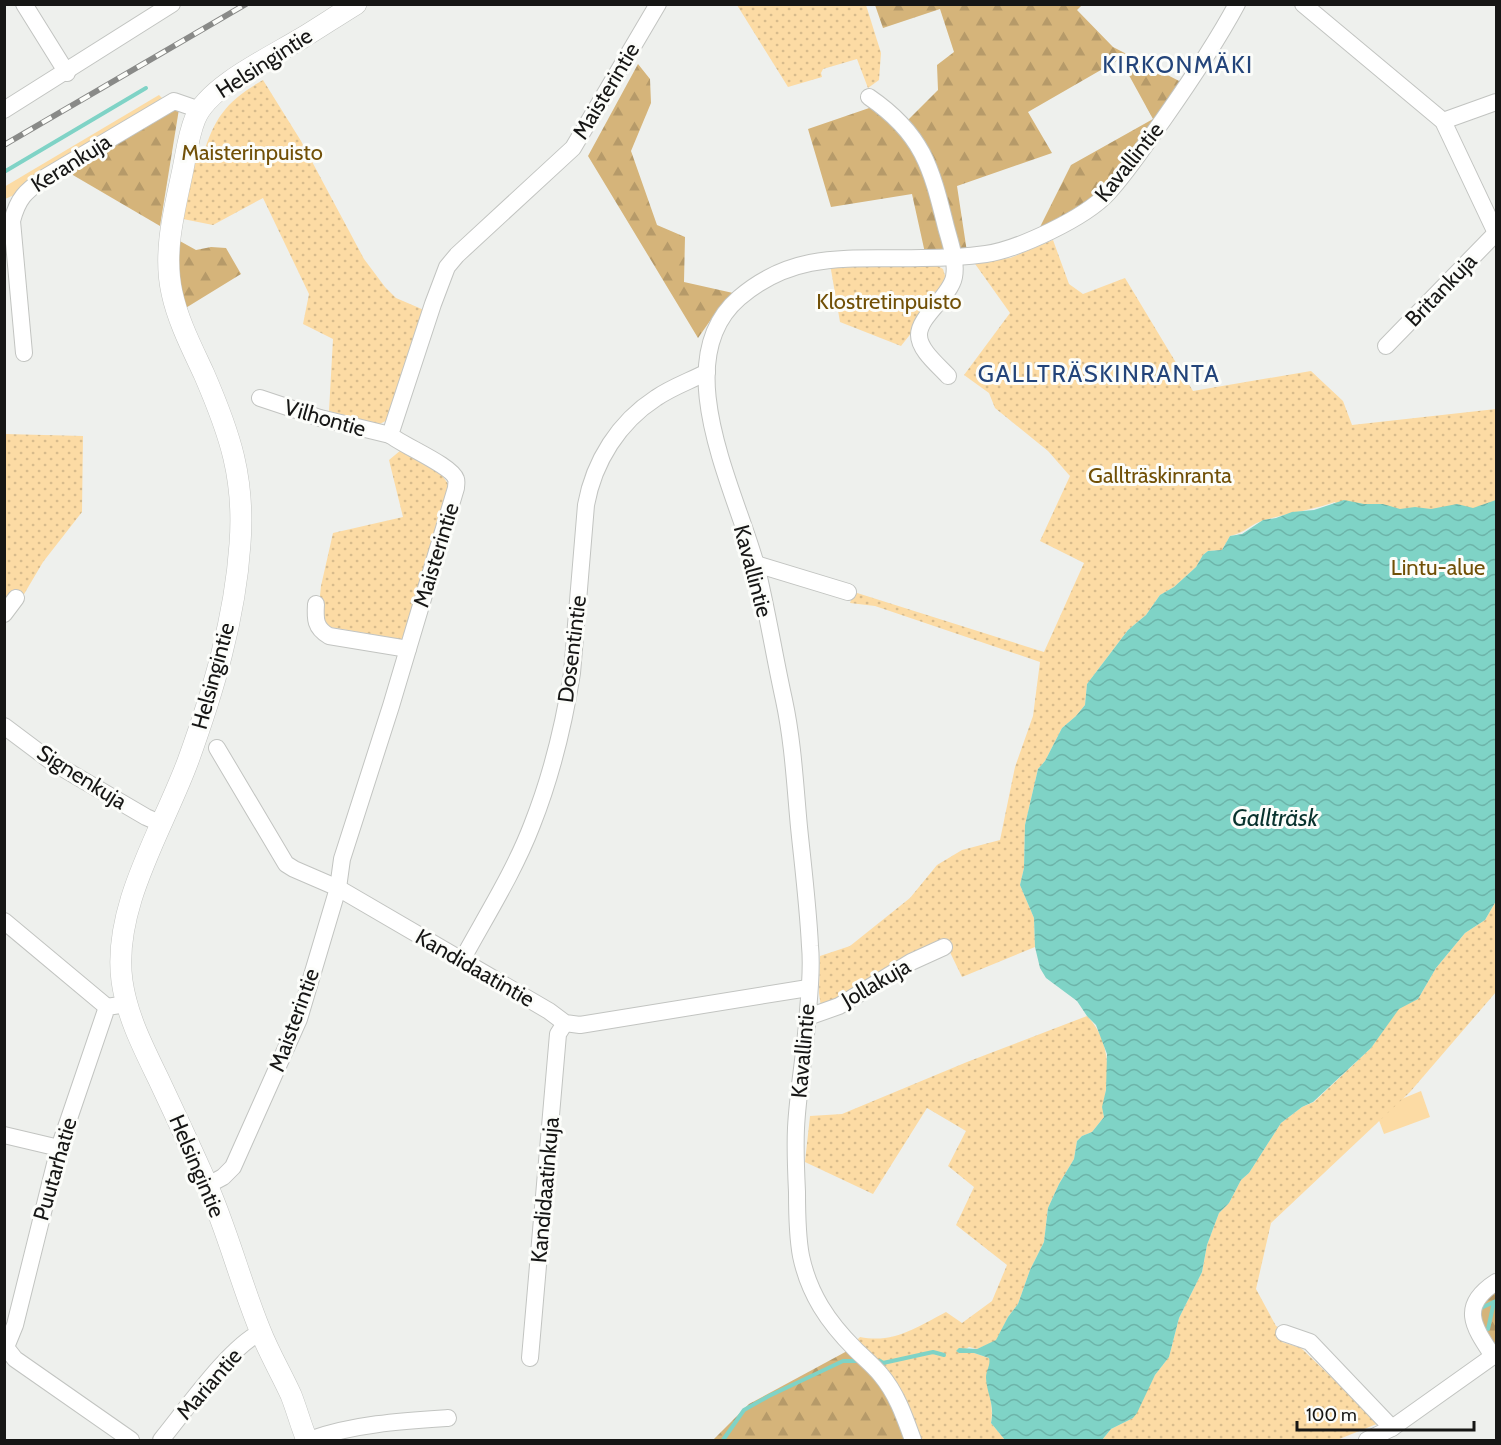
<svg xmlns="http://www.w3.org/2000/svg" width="1501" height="1445" font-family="Cabin,sans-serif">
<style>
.grass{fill:#fcdba4}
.forest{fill:url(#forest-firs)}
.park{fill:url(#park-dots)}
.water{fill:url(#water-waves)}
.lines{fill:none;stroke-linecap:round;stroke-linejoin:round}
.stream{stroke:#7fd3c6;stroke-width:4}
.minor-casing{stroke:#c2c4c1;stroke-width:18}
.major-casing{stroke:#c2c4c1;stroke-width:22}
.minor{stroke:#fff;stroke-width:16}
.major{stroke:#fff;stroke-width:21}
.rail-casing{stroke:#898a88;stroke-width:6}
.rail{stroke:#fcfdfa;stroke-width:4;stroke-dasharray:11;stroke-linecap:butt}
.labels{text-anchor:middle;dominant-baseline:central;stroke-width:6;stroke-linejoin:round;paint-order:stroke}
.street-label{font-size:22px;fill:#161615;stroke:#fcfdfa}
.park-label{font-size:22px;fill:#715007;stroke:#fcfdfa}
.neighbourhood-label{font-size:24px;letter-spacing:1.5px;fill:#23447a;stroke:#fcfdfa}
.water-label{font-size:24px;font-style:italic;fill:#08322d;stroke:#fcfdfa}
</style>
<defs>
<pattern id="forest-firs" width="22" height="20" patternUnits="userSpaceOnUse" patternTransform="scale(1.5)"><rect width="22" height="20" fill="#d5b47a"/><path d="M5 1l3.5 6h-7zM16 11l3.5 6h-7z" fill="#b69a69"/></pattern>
<pattern id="park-dots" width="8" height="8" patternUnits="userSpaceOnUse" patternTransform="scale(1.5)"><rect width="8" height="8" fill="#fcdba4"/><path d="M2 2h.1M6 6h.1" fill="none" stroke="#d7bb8c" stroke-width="1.8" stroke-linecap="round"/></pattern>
<pattern id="water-waves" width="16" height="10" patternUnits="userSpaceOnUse" patternTransform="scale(1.5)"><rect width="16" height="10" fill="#7fd3c6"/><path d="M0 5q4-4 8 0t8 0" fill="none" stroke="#6db4a9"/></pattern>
</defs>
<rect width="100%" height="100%" fill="#eef0ed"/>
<g class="grass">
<polygon points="159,95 166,102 21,192 5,199 4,187"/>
<polygon points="1421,1091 1430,1117 1384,1134 1377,1115 1387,1105"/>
</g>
<g class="forest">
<polygon points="875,5 1082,5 1077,10 1113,47 1183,83 1101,195 1038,231 1071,165 1153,119 1120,59 1028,112 1052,153 957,186 967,252 925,253 912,194 831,207 808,129 875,106 901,127 938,90 937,65 954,52 940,9 883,28"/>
<polygon points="638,64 650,79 651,103 631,151 657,225 685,237 684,282 733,293 719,308 698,338 588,156"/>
<polygon points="173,108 179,109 160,226 66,171"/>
<polygon points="178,240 196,250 211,247 226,248 241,274 184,309 178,277"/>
<path d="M 1496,1288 L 1496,1344 C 1479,1335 1480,1325 1479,1307 Z"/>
<polygon points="849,1350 878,1378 909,1440 713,1440 749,1404"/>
</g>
<g class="park">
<polygon points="737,5 866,5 881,53 879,80 868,88 857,59 823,69 821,73 822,77 788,87"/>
<path d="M 263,80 L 301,141 L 364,259 L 385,287 L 396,298 L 424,310 L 391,418 L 378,425 L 329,411 L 333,339 L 303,324 L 309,294 L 263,198 L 213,225 L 183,219 L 196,155 L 203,155 C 215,116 228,100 263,80 Z"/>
<path d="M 1053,240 L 1069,284 L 1083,294 L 1125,278 L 1193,391 L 1311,371 L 1343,401 L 1352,425 L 1496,409 L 1496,780 L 1335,502 C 1312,510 1288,513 1265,520 C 1252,523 1245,533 1230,536 L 1222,550 L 1208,551 L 1203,555 L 1196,567 L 1174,587 L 1160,595 L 1146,615 L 1128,630 L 1087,684 L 1085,705 L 1076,716 L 1062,728 L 1045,761 L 1038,769 L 1025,825 L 1024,868 L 1020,885 L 1034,918 L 1035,947 L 962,977 L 945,942 L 836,1002 L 821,1007 L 819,993 L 820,956 L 850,946 L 910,898 L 937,865 L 962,850 L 1000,840 L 1015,767 L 1033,716 L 1040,662 L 875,606 L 850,603 L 854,592 L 1044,652 L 1084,563 L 1040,541 L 1070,476 L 1048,451 L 995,408 L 989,393 L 964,375 L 1010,313 L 973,261 L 1010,258 Z"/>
<polygon points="830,264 934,264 943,269 946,279 920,322 901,346 840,322"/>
<polygon points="5,434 83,436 82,512 43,562 20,601 5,603"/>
<polygon points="401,450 441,474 451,488 405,640 324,626 318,615 321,586 333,533 403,517 389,460"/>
<polygon points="1496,901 1496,992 1410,1092 1271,1223 1256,1289 1276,1326 1285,1330 1282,1342 1301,1348 1379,1423 1337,1440 1102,1440 1111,1429 1133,1418 1155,1375 1169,1357 1179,1318 1202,1272 1207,1245 1219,1213 1229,1203 1241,1180 1249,1173 1281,1123 1302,1107 1314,1102 1371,1048 1399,1008 1418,999 1436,968 1465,933 1485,920"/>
<path d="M 1087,1016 C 1106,1035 1110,1063 1106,1089 C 1105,1099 1102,1106 1104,1117 L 1092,1132 L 1082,1136 L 1077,1141 L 1074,1159 L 1059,1184 L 1048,1208 L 1044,1242 L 1030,1270 L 1018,1304 L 1008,1317 L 996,1341 L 977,1349 L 969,1347 L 959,1353 L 974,1353 L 989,1358 L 991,1362 C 983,1382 995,1402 991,1423 L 1005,1440 L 919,1440 L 854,1343 L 860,1337 C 894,1344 917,1327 946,1312 L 962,1323 L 992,1301 L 1007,1265 L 956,1225 L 974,1187 L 948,1166 L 966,1131 L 927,1108 L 873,1194 L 805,1162 L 810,1116 L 842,1114 L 967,1062 Z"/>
</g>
<path class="water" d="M 1344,500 L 1364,504 L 1383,504 L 1400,509 L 1415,507 L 1431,509 L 1457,504 L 1473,508 L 1496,500 L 1496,901 L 1485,920 L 1465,933 L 1436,968 L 1418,999 L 1399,1009 L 1371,1048 L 1313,1102 L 1302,1107 L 1281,1123 L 1249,1173 L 1241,1180 L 1229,1203 L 1219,1213 L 1207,1245 L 1202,1272 L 1179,1318 L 1169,1357 L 1155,1375 L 1137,1413 L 1133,1418 L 1111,1429 L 1102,1440 L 1005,1440 L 991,1423 C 995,1404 987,1395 986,1378 C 986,1370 991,1365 989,1358 L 974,1353 L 959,1353 L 956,1351 L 959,1348 L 977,1349 L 996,1340 L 1008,1317 L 1018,1304 L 1030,1270 L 1044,1242 L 1048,1208 L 1059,1184 L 1074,1159 L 1077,1141 L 1082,1136 L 1092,1132 L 1104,1117 L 1102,1107 L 1106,1090 L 1107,1054 L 1096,1025 L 1087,1016 L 1077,1001 L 1046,978 L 1040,968 L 1035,947 L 1034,918 L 1020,885 L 1024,868 L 1025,825 L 1038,769 L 1045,761 L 1062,728 L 1076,716 L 1085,705 L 1087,684 L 1128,630 L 1146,615 L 1160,595 L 1174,587 L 1196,567 L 1203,555 L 1208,551 L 1222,550 L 1230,536 L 1242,534 L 1263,520 L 1276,518 L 1292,512 L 1314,510 Z"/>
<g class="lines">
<g class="stream">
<polyline points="4,172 146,88"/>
<polyline points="1481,1308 1496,1301"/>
<polyline points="1488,1329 1494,1302"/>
<polyline points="880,1361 883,1363 933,1352 944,1355"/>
<polyline points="723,1440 744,1410 769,1396 843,1361 859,1361"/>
</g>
<g class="minor-casing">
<g id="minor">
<polyline points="24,4 67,73"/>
<polyline points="1303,4 1443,121 1496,233"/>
<path d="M 869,97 C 923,134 931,167 946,227 C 950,242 957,261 954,277 C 950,297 919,316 919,335 C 919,350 938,365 948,376"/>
<polyline points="4,110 172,4"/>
<polyline points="1443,121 1496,102"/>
<polyline points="1386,346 1496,233"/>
<path d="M 24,353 L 12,221 C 18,198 25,192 44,178 L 174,101 L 200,110"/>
<polyline points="260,398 320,418 390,435"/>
<polyline points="756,564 848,592"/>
<path d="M 316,604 C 315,619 315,628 329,636 L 408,649"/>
<polyline points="4,614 16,598"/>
<polyline points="4,726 52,762 146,817 162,824"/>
<polyline points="217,748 286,864 294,869 338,888 549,1011 565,1023 580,1025 808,988"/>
<polyline points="4,921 107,1007"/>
<path d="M 462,960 C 486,916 514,872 532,825 C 551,777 564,724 572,673 L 586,505 C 594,461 619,422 656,398 C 672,387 690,381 707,372"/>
<polyline points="808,1017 839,1006 911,962 944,947"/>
<polyline points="4,1135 59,1148"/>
<path d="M 208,1185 L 223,1177 L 233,1167 L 299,1019 L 338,888 L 342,859 L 391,706 L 456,488 C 456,485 457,482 456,479 C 452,466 404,446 390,435 L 433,304 L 447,267 L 457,255 L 573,148 L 658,4"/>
<polyline points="1284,1333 1310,1342 1392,1428"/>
<polyline points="4,1345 15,1359 131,1440"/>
<polyline points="4,1352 15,1325 59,1148 107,1007 126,1004"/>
<path d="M 1493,1356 C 1473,1326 1459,1306 1496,1282"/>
<polyline points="530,1358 558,1034 565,1023"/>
<path d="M 161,1440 C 185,1411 229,1347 261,1332"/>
<path d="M 309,1440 C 353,1424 402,1421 448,1418"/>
<path d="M 913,1440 C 905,1418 897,1394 881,1375 C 874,1366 864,1358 855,1349 C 828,1322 809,1294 801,1256 C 797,1235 797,1213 797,1192 C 796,1171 795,1149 796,1128 C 798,1088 806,1049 808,1010 C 810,989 812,966 810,946 C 808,906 803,866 799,827 C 795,784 793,742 784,700 C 774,655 767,609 756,565 C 736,491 666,361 739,298 C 796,249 854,260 922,258 C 943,258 965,257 986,254 C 1019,249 1085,218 1108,193 C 1128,171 1145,145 1163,120 C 1189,83 1215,45 1237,4"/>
<polyline points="1367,1440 1392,1428 1496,1354"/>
</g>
</g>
<g class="major-casing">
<path id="major" d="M 307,1440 C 301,1426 297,1410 291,1395 C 281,1373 269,1353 260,1330 C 240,1281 227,1229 205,1180 C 190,1146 174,1112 158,1078 C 143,1047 127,1016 122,981 C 112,907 163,829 188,761 C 213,692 235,619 240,544 C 245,478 230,434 204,374 C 192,348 178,321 172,293 C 163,253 174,212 182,174 C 186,156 188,136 195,119 C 208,86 271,57 302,38 C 320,27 338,15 356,4"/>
</g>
<use href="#minor" class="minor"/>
<use href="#major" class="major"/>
<g class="rail-casing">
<polyline id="rail" points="4,145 246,4"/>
</g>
<use href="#rail" class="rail"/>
</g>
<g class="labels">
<g class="street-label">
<text transform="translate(264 63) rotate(-33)">Helsingintie</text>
<text transform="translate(606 91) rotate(-59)">Maisterintie</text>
<text transform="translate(1129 162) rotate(-51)">Kavallintie</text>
<text transform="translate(71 163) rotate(-32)">Kerankuja</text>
<text transform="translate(1441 290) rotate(-46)">Britankuja</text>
<text transform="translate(325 418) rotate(16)">Vilhontie</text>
<text transform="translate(436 555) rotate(-73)">Maisterintie</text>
<text transform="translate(753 571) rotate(75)">Kavallintie</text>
<text transform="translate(572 649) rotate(-83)">Dosentintie</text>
<text transform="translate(213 676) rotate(-75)">Helsingintie</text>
<text transform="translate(82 777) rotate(32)">Signenkuja</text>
<text transform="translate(475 968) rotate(30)">Kandidaatintie</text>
<text transform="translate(876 983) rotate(-30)">Jollakuja</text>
<text transform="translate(294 1020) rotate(-70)">Maisterintie</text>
<text transform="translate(803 1051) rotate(-85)">Kavallintie</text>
<text transform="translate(197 1166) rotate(67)">Helsingintie</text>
<text transform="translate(55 1169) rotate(-74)">Puutarhatie</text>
<text transform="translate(545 1190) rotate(-85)">Kandidaatinkuja</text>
<text transform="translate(209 1384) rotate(-49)">Mariantie</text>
</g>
<g class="park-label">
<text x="252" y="152">Maisterinpuisto</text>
<text x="889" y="301">Klostretinpuisto</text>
<text x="1160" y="475">Gallträskinranta</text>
<text x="1438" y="567">Lintu-alue</text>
</g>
<g class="neighbourhood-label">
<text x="1178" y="64">KIRKONMÄKI</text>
<text x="1099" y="373">GALLTRÄSKINRANTA</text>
</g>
<g class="water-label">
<text x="1275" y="817">Gallträsk</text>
</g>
</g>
<rect width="1501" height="1445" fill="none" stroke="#161615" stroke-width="12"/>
<path d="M1297 1421v9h177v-9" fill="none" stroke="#161615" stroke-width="3"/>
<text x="1306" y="1421" font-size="18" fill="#161615" stroke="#fcfdfa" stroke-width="4.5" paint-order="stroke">100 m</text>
</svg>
